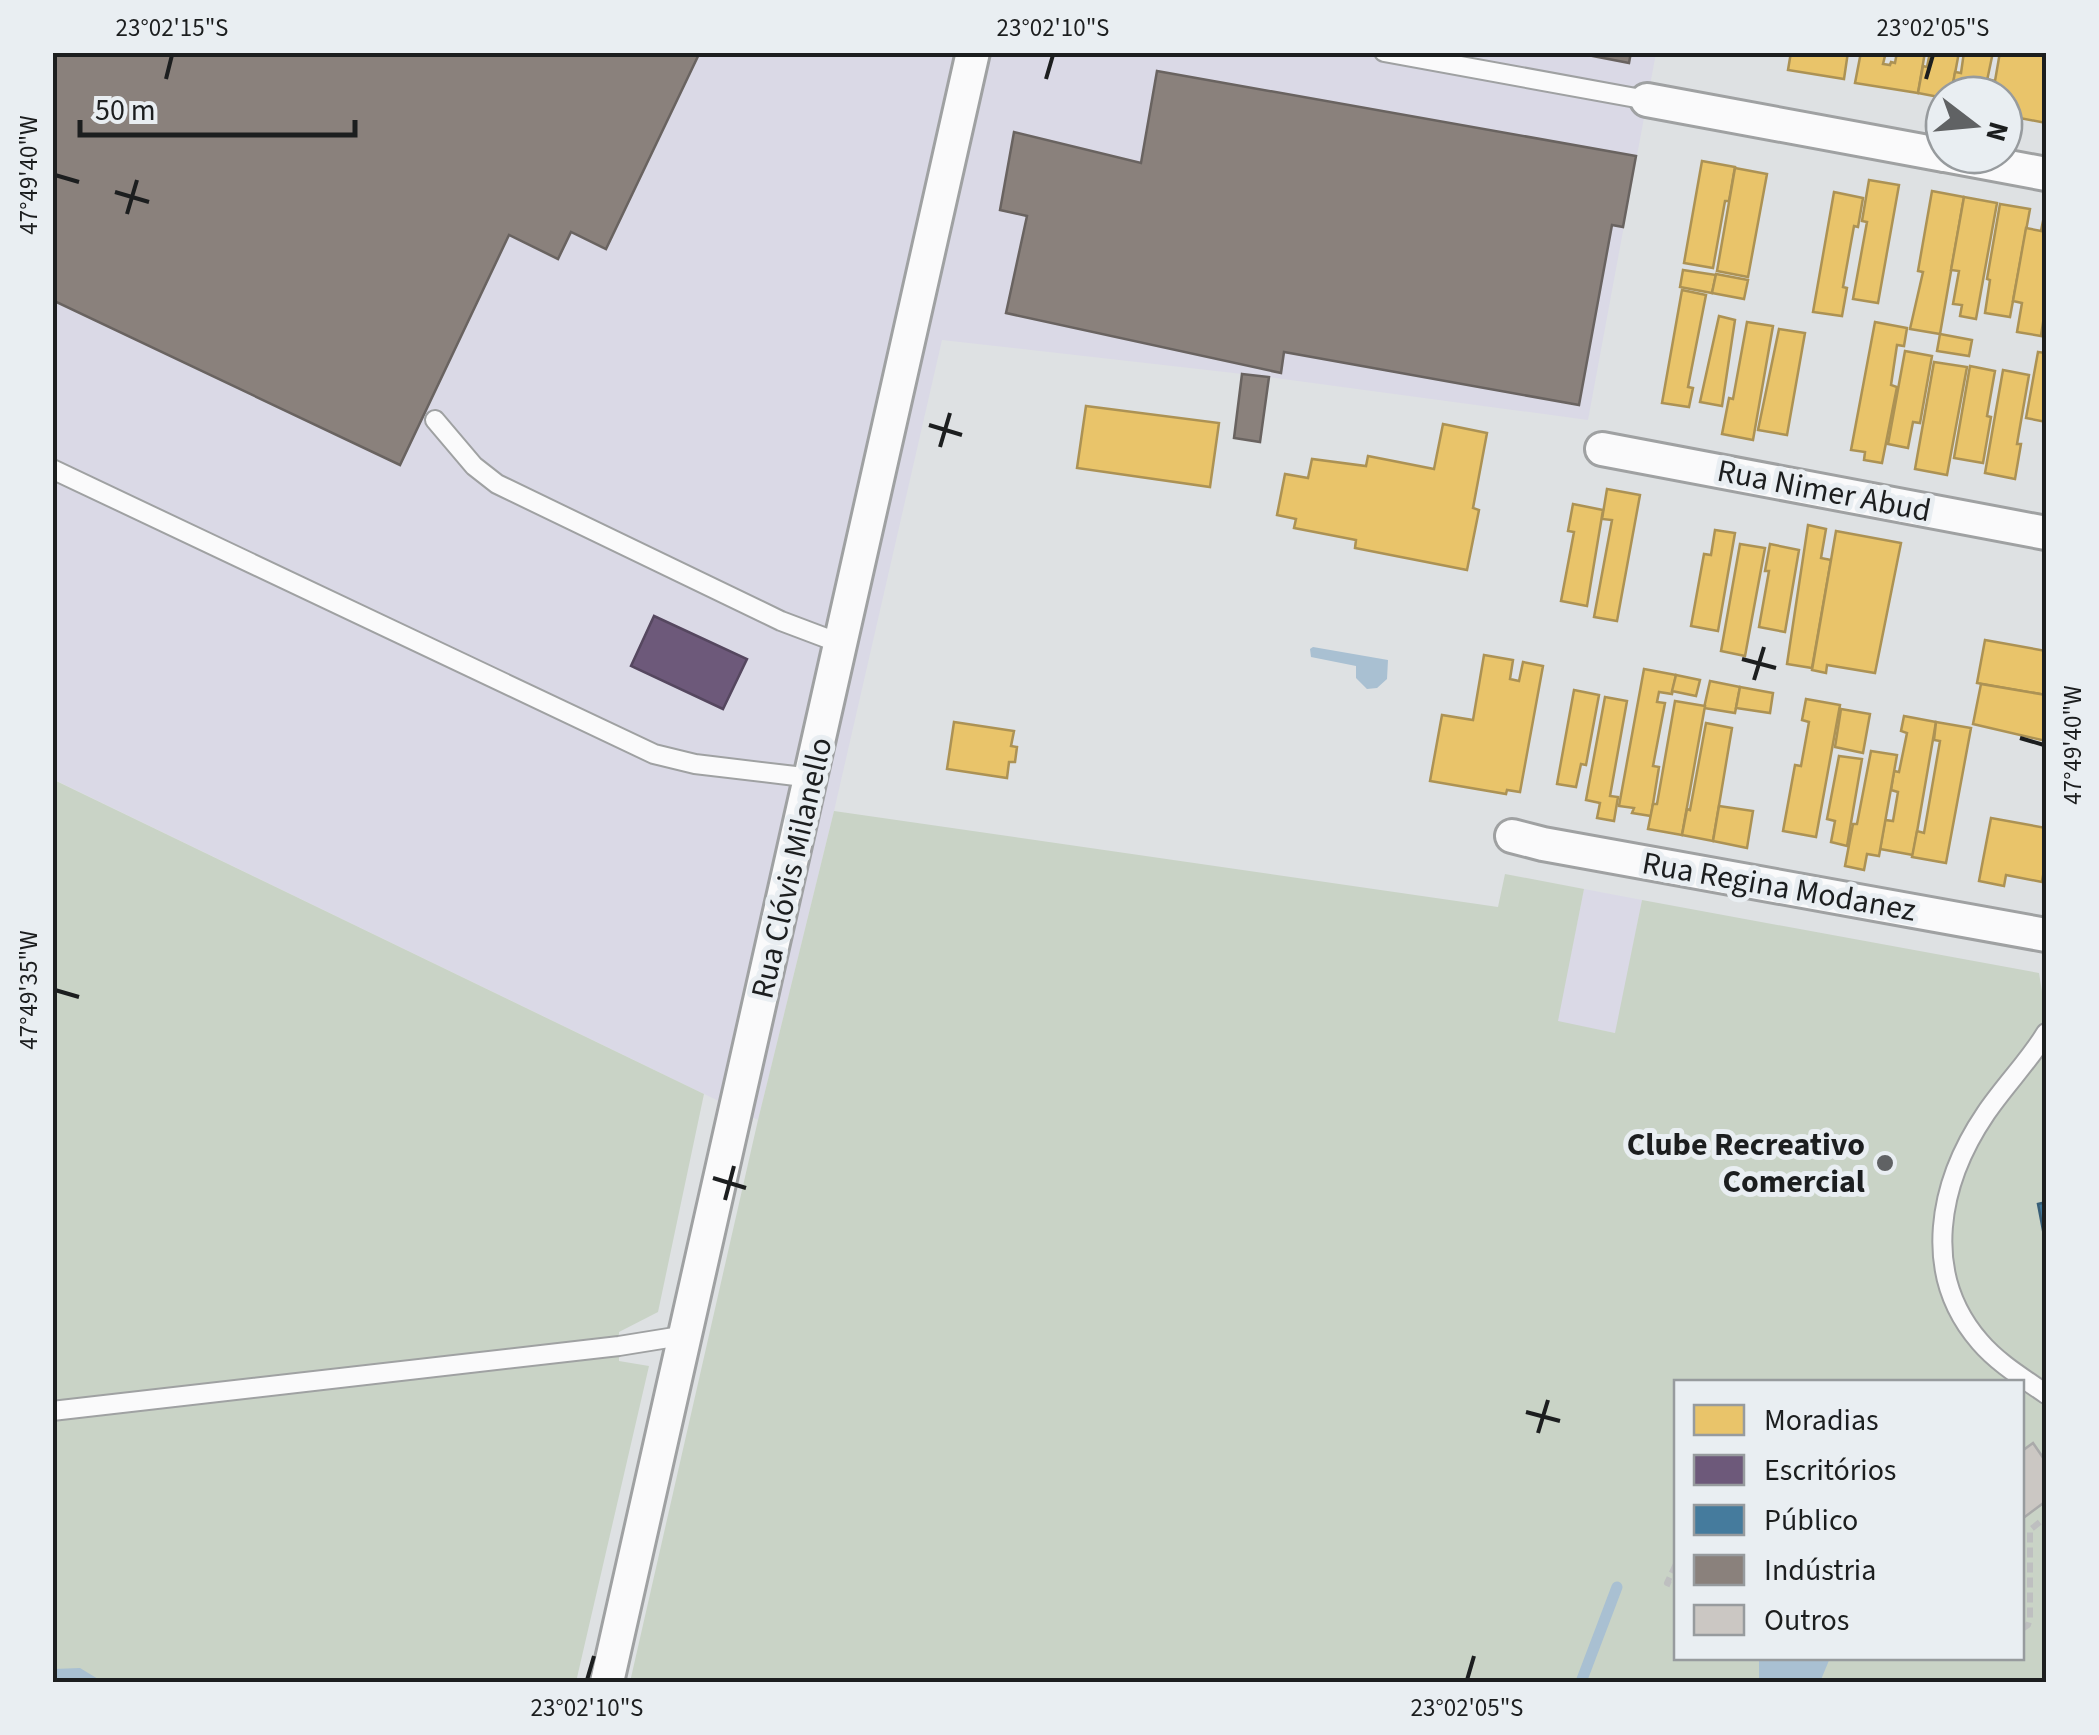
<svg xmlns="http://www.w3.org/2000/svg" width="2099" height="1735" font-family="'Source Sans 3',sans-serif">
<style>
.commercial{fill:#dad9e6}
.green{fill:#c9d3c6;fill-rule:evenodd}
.water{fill:#a9c0d2}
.homes{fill:#e9c46a;stroke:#ac9254;stroke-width:2.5}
.offices{fill:#6d597a;stroke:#55475f;stroke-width:2.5}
.public{fill:#457b9d;stroke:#395f77;stroke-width:2.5}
.industry{fill:#8a817c;stroke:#696360;stroke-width:2.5}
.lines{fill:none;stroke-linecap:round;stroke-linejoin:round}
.stream{stroke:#a9c0d2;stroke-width:11}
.building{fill:#cbc7c3;stroke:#aaa;stroke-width:2.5}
.lane-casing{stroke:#9fa1a2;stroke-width:22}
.street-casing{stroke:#9fa1a2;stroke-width:38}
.path{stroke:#bebfc0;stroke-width:6;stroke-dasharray:10 5;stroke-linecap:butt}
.lane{stroke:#fafafb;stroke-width:18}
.street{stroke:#fafafb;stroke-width:32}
.ticks{fill:none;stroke:#1c1e1f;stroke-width:4}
.poi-dot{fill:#606264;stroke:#e9eef2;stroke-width:4}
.labels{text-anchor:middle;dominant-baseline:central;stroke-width:10;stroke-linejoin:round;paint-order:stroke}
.street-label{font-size:32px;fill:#1c1e1f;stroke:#e9eef2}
.poi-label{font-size:32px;font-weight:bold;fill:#1c1e1f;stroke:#e9eef2;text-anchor:end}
.neatline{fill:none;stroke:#1c1e1f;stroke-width:4}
.ticks-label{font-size:25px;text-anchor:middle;fill:#1c1e1f}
</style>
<rect width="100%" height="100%" fill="#dee1e3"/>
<g class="commercial">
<polygon points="52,53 1656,53 1588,420 1269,377 942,340 834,811 758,1120 53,779"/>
<polygon points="1584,889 1642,900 1616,1033 1557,1022"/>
</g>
<g class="green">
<polygon points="52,779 704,1094 658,1312 619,1332 619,1361 649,1366 576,1682 53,1682"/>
<path d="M 834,811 L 1498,907 L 1505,874 L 1584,889 L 1558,1021 L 1615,1033 L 1642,900 L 2039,973 L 2044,1004 L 2046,1005 L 2046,1682 L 630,1682 L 758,1120 ZM 1676,1382 L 2022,1382 L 2022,1658 L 1676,1658 Z"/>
</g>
<g class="water">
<polygon points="1313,647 1388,660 1387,679 1377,688 1367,689 1356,678 1356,666 1311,657 1310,649"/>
<polygon points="1759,1658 1830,1658 1820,1682 1759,1682"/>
<polygon points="80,1668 103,1682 53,1682 53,1669"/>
</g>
<g class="homes">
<polygon points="1791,52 1848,52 1844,79 1788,70"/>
<polygon points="1861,52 1886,52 1883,64 1890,65 1891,62 1895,63 1897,52 1925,52 1918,93 1855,83"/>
<polygon points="1930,52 1959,52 1951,95 1944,95 1944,98 1918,93 1923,66 1927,67"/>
<polygon points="1964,52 1993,52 1984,95 1951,95 1955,72 1961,73"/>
<polygon points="2000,52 2046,52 2046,123 2004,115 2004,95 1984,95 1987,79 1995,81"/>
<polygon points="1702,161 1735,167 1729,201 1725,201 1713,268 1684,263"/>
<polygon points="1735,168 1767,174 1748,277 1717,271"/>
<polygon points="1869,180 1899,185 1878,303 1853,299 1867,222 1862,221"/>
<polygon points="1932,191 1964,197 1940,334 1910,329 1923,272 1918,271"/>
<polygon points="1834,192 1863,198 1858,227 1854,226 1843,287 1847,288 1842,316 1813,312"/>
<polygon points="1964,197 1997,203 1976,319 1960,316 1962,305 1953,304 1959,271 1951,270"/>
<polygon points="2000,204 2030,209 2010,317 1985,313 1990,280 1987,279"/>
<polygon points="2043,221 2046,221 2046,303 2041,336 2017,332 2022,303 2013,301 2026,228 2041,231"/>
<polygon points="1683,270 1716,275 1712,293 1680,287"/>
<polygon points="1716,274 1748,280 1744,299 1712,293"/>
<polygon points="1682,290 1706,295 1688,387 1693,388 1689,407 1662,403"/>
<polygon points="1719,316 1735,320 1722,406 1700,402"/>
<polygon points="1747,322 1773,326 1753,440 1722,434 1729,398 1733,399"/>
<polygon points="1875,322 1907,328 1904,346 1897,345 1891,385 1897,387 1882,463 1864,460 1865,452 1851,450"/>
<polygon points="1779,329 1805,333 1787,435 1758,430"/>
<polygon points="1940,334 1972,340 1969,356 1937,351"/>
<polygon points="1905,351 1932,356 1920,423 1913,422 1908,448 1888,444"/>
<polygon points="2038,352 2046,353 2046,422 2026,418"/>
<polygon points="1934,362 1967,367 1947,475 1915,469"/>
<polygon points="1970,366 1995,371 1987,416 1991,417 1983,463 1954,458"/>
<polygon points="2003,370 2029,375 2017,444 2021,444 2015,479 1985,473"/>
<polygon points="1086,406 1219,423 1210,487 1077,468"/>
<polygon points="1443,424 1487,433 1473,508 1479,510 1467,570 1355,548 1356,540 1294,528 1296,519 1277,515 1285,474 1308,478 1312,459 1366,466 1368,456 1434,469"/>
<polygon points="1607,489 1640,495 1617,621 1594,617 1612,520 1602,519"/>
<polygon points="1573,504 1603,510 1587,606 1561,601 1574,532 1568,531"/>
<polygon points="1808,525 1826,529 1821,558 1831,560 1812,668 1787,664"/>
<polygon points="1715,530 1735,533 1718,631 1691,626 1704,554 1711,555"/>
<polygon points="1836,531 1901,543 1875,673 1827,665 1826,673 1812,670"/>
<polygon points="1740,544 1765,548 1745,656 1721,651"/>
<polygon points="1770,544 1799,550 1785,632 1759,627 1769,571 1765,571"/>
<polygon points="1985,640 2046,651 2046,695 1977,683"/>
<polygon points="1484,655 1513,660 1510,679 1519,681 1523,662 1543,666 1520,792 1507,790 1506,794 1430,781 1442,715 1473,720"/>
<polygon points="1644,669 1676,675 1672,694 1659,692 1657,702 1665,703 1653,766 1659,767 1651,816 1632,813 1634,808 1619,806"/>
<polygon points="1676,675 1700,680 1696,696 1672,691"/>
<polygon points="1710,681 1740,687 1735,713 1704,708"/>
<polygon points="1981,684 2046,695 2046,741 1973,724"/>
<polygon points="1740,687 1773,693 1770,713 1736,708"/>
<polygon points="1574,690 1599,695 1586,765 1581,764 1576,787 1557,784"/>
<polygon points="1605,697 1627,701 1610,796 1618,797 1614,821 1597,818 1600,803 1586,800"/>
<polygon points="1806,699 1840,705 1816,837 1783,831 1795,765 1801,766 1809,722 1802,720"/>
<polygon points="1675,701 1705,706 1682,835 1648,829 1653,804 1657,804"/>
<polygon points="1841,709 1870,714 1863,753 1835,747"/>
<polygon points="1904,716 1936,722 1913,855 1880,849 1885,820 1893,821 1898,792 1891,790 1894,771 1899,772 1907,733 1901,731"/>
<polygon points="954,722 1014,731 1011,746 1017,747 1015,762 1009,762 1007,778 947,769"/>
<polygon points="1936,722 1971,728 1946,863 1912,857 1917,831 1924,833 1940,741 1934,740"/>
<polygon points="1706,723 1732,728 1713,841 1682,835 1687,809 1690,810"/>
<polygon points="1871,751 1897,755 1879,856 1867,854 1864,870 1845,866 1853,824 1857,824"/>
<polygon points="1839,756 1862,759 1847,846 1831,842 1835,821 1827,819"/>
<polygon points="1719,806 1753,811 1747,848 1713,841"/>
<polygon points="1991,818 2046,828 2046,858 2042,882 2006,875 2004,886 1979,881"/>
</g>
<polygon class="offices" points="654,616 747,659 723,709 631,666"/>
<polygon class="public" points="2046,1202 2046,1246 2038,1204"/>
<g class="industry">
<polygon points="52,52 700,52 606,249 571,232 558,259 509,235 400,465 52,300"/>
<polygon points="1572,52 1631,52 1629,63"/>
<polygon points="1157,71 1636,156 1623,227 1612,225 1579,405 1284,352 1281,373 1006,313 1027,216 1000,210 1014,132 1141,163"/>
<polygon points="1242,374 1269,377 1260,442 1234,438"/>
</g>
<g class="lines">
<polyline class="stream" points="1581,1682 1617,1587"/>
</g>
<polygon class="building" points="2033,1443 2046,1462 2046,1501 2022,1519 2022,1451"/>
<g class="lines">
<g class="lane-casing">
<g id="lane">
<polyline points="1384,52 1647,100"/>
<polyline points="435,420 474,466 497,484 781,621 842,644"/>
<polyline points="52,469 654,754 695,764 812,778"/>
<path d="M 2046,1033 C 2029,1061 2005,1085 1986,1113 C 1939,1182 1920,1273 1980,1342 C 1998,1363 2023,1378 2046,1394"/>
<polyline points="52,1411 619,1346 687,1335"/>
</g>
</g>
<g class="street-casing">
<g id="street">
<polyline points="1647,100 1944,155"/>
<polyline points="1945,155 2046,174"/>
<polyline points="1602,449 2046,533"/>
<polyline points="1512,836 1543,844 2046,935"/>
<polyline points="607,1682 973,52"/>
</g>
</g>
<g class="path">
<polyline points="1676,1564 1667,1583 1676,1587"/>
<polyline points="2022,1629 2028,1625 2030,1618 2030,1530 2046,1517"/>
</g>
<use href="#lane" class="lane"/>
<use href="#street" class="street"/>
</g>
<path class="ticks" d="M 166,79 L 172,55M 1046,79 L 1053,55M 1926,79 L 1933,55M 55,175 L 79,182M 115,192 L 149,202M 127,214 L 137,180M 929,425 L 962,435M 940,447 L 950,413M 1742,659 L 1776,668M 1754,680 L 1764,647M 2020,738 L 2044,745M 55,990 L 79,997M 713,1178 L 746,1188M 725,1200 L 734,1166M 1526,1412 L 1560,1421M 1538,1433 L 1548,1400M 587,1680 L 594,1656M 1467,1680 L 1474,1656"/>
<circle class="poi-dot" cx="1885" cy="1163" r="10"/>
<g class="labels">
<g class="street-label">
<text transform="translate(1824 491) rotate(11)">Rua Nimer Abud</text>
<text transform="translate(792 868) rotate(-77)">Rua Clóvis Milanello</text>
<text transform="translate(1779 887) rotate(10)">Rua Regina Modanez</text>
</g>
<g class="poi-label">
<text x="1865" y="1145">Clube Recreativo<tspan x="1865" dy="37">Comercial</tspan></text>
</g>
</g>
<rect width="2099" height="1735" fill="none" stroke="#e9eef2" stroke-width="110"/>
<rect x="1674" y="1380" width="350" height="280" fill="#e9eef2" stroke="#979b9e" stroke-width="2.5"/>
<rect x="1694" y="1405" width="50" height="30" fill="#e9c46a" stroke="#979b9e" stroke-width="2.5"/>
<text x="1764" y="1430" font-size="30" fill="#1c1e1f">Moradias</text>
<rect x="1694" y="1455" width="50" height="30" fill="#6d597a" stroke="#979b9e" stroke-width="2.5"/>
<text x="1764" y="1480" font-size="30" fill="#1c1e1f">Escritórios</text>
<rect x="1694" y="1505" width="50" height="30" fill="#457b9d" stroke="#979b9e" stroke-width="2.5"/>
<text x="1764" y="1530" font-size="30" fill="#1c1e1f">Público</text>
<rect x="1694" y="1555" width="50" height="30" fill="#8a817c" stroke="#979b9e" stroke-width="2.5"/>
<text x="1764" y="1580" font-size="30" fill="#1c1e1f">Indústria</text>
<rect x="1694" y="1605" width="50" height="30" fill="#cbc7c3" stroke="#979b9e" stroke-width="2.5"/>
<text x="1764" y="1630" font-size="30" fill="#1c1e1f">Outros</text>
<g transform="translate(1974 125) rotate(106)"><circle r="48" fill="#e9eef2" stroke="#979b9e" stroke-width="2.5"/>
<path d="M0-8L18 38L0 25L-18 38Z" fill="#606264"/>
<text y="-15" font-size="28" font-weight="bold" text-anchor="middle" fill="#1c1e1f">N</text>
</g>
<path d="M80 120v15h275v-15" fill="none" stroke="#1c1e1f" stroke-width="5"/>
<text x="95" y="120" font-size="30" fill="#1c1e1f" stroke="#e9eef2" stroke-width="8" paint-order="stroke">50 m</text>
<rect x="55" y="55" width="1989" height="1625" class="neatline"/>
<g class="ticks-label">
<text x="172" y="36">23°02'15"S</text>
<text x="1053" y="36">23°02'10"S</text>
<text x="1933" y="36">23°02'05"S</text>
<text transform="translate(28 175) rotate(-90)" y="9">47°49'40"W</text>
<text transform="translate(2072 745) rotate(-90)" y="9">47°49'40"W</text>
<text transform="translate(28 990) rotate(-90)" y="9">47°49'35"W</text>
<text x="587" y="1716">23°02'10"S</text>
<text x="1467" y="1716">23°02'05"S</text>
</g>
</svg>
